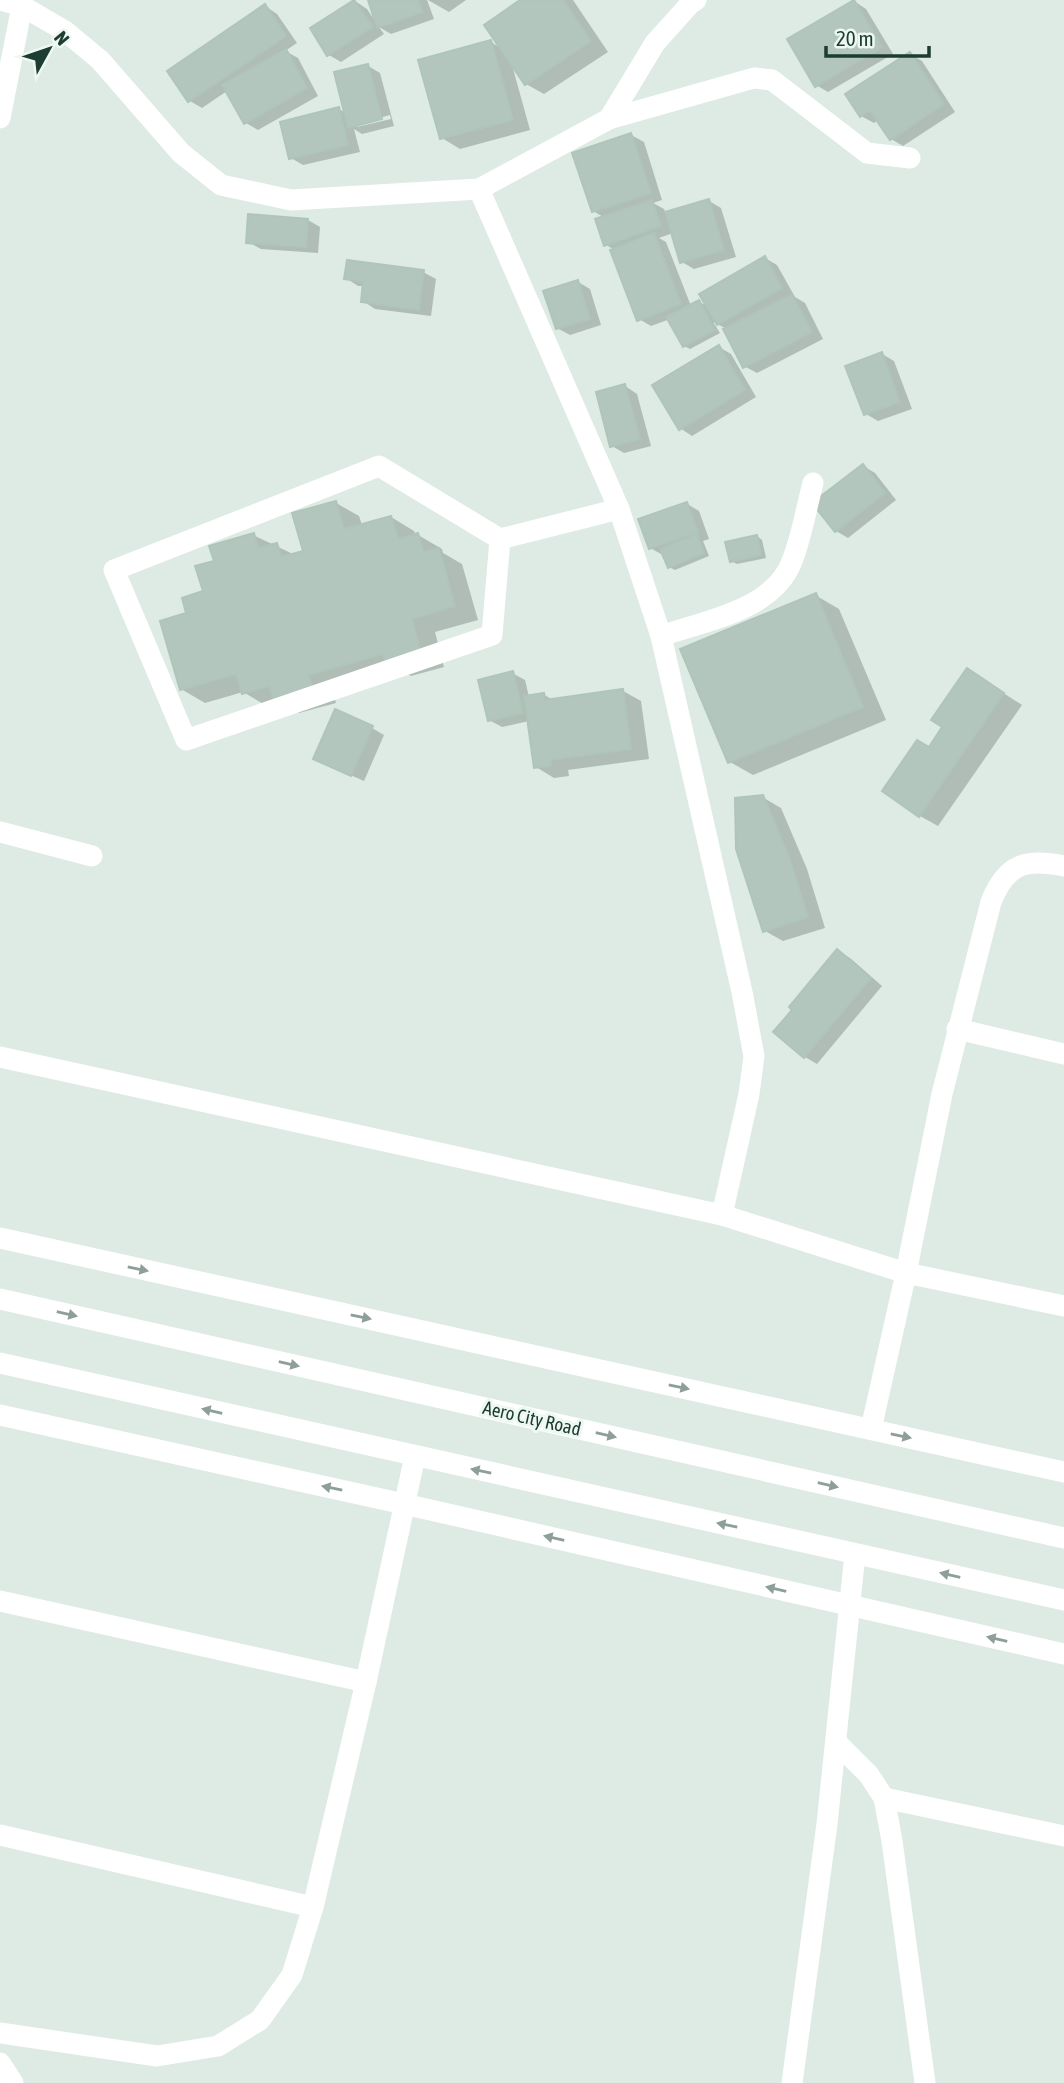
<svg xmlns="http://www.w3.org/2000/svg" width="1064" height="2083" font-family="'Asap Condensed',sans-serif">
<style>
.shadow{fill:#0003;fill-rule:evenodd}
.building{fill:#b3c6bd;stroke:#afc5ba;stroke-width:2}
.lines{fill:none;stroke-linecap:round;stroke-linejoin:round}
.minor{stroke:#fff;stroke-width:21}
.tertiary{stroke:#fff;stroke-width:21}
.oneway{fill:#8e9e98}
.labels{text-anchor:middle;dominant-baseline:central;stroke-width:6;stroke-linejoin:round;paint-order:stroke}
.street-label{font-size:19px;fill:#1d3c32;stroke:#eef8f2}
</style>
<rect width="100%" height="100%" fill="#ddebe4"/>
<g class="shadow">
<polygon points="370,0 427,0 434,19 391,34 379,27 384,34 341,62 329,55 312,29 355,1 367,9 375,21"/>
<polygon points="428,0 466,0 449,12"/>
<polygon points="523,0 573,0 608,52 544,94 526,84 512,65 530,130 460,149 442,138 491,42 502,49"/>
<polygon points="854,1 866,9 893,54 828,92 816,85"/>
<polygon points="265,6 277,14 297,43 285,51 298,58 318,96 258,130 246,123 227,91 202,108 190,101"/>
<polygon points="910,54 922,61 955,112 903,146 891,139 878,120 874,123 861,116 848,95"/>
<path d="M 368,66 L 380,73 L 394,126 L 362,134 L 354,129 L 360,152 L 303,165 L 291,158 L 339,109 L 347,114 ZM 390,115 L 391,119 L 357,127 L 357,124 Z"/>
<polygon points="631,135 644,142 662,200 653,203 664,209 666,213 709,201 721,208 736,257 694,269 682,262 673,233 659,238 666,242 691,306 699,302 709,307 765,258 777,265 795,297 805,303 823,339 757,373 744,366 725,328 713,322 720,333 690,349 684,346 670,319 651,326 639,319 615,250 606,245 605,218 593,211"/>
<polygon points="308,220 320,227 318,253 261,249 248,242"/>
<polygon points="423,272 436,279 431,316 375,309 363,301 365,286 358,286 346,278"/>
<polygon points="578,282 590,289 601,325 570,335 557,328"/>
<polygon points="719,347 731,354 756,397 692,436 680,428"/>
<polygon points="882,354 894,361 912,409 878,421 866,414"/>
<polygon points="625,386 637,394 651,446 624,453 612,446"/>
<polygon points="863,466 875,473 896,500 848,538 836,531"/>
<polygon points="336,503 359,516 362,525 391,517 414,531 416,536 418,535 442,549 443,553 462,564 478,620 435,632 444,667 411,676 400,669 332,688 336,703 299,713 280,702 267,706 243,692 205,703 181,689 188,615 205,592 216,562 253,535 295,555 305,552"/>
<polygon points="687,504 699,511 709,539 703,541 709,556 675,570 669,567 663,555 650,548"/>
<polygon points="757,536 762,540 766,558 737,564 731,561"/>
<polygon points="815,595 839,609 886,720 753,775 730,762"/>
<polygon points="968,670 1022,705 938,826 920,816 944,727"/>
<polygon points="512,673 525,680 529,697 543,694 554,701 623,691 641,701 649,759 568,770 569,776 554,778 536,767 529,721 502,727 489,720"/>
<polygon points="372,728 384,735 364,781 328,765"/>
<polygon points="762,797 781,808 807,869 825,928 783,941 765,931"/>
<polygon points="838,951 850,958 882,986 817,1064 805,1057"/>
</g>
<g class="building">
<polygon points="354,0 373,27 327,56 310,28"/>
<polygon points="368,0 418,0 423,12 377,28"/>
<polygon points="520,0 563,0 591,41 525,85 484,25"/>
<polygon points="854,0 882,47 815,87 787,39"/>
<polygon points="265,4 286,36 188,102 167,71"/>
<polygon points="491,40 513,120 440,139 418,60"/>
<polygon points="286,49 307,88 244,124 222,85"/>
<polygon points="910,52 944,104 890,140 870,111 860,117 845,94"/>
<polygon points="368,64 382,119 348,128 334,72"/>
<polygon points="339,107 348,145 289,159 280,122"/>
<polygon points="631,133 651,193 592,212 572,153"/>
<polygon points="709,199 724,250 680,263 665,212"/>
<polygon points="652,200 661,226 604,246 595,219"/>
<polygon points="248,214 308,219 306,247 246,243"/>
<polygon points="654,233 681,304 637,321 610,250"/>
<polygon points="765,256 782,288 717,325 699,294"/>
<polygon points="347,260 424,270 419,310 361,302 363,282 344,279"/>
<polygon points="578,280 590,319 556,329 543,291"/>
<polygon points="792,294 812,332 743,368 723,329"/>
<polygon points="699,300 715,330 683,347 666,317"/>
<polygon points="719,345 745,390 679,430 652,385"/>
<polygon points="882,352 900,402 864,415 845,366"/>
<polygon points="625,384 640,439 610,447 596,392"/>
<polygon points="863,464 885,493 835,532 812,503"/>
<polygon points="336,501 344,529 391,516 398,539 418,533 424,552 439,548 455,606 412,619 421,653 386,663 383,654 309,675 313,690 274,701 269,686 242,694 236,674 180,690 160,621 186,613 182,598 203,591 195,566 214,561 209,546 254,533 258,548 277,543 281,557 303,551 292,513"/>
<polygon points="687,502 698,532 649,549 638,519"/>
<polygon points="697,534 704,553 668,568 660,549"/>
<polygon points="757,535 761,555 730,562 725,542"/>
<polygon points="816,593 863,707 728,763 680,649"/>
<polygon points="967,668 1004,693 919,817 882,791 917,740 929,747 942,727 931,720"/>
<polygon points="513,671 523,713 488,721 478,680"/>
<polygon points="623,689 631,749 550,760 551,766 534,768 524,696 544,693 545,700"/>
<polygon points="335,709 373,726 351,776 313,759"/>
<polygon points="763,795 789,857 808,917 763,932 736,849 735,798"/>
<polygon points="837,949 871,978 804,1058 773,1032 792,1010 789,1007"/>
</g>
<g class="lines">
<g class="minor">
<polyline points="1,0 22,6 65,31 100,60 181,153 221,185 291,200 479,189 609,119 655,43 690,4 696,0"/>
<polyline points="0,118 22,6"/>
<polyline points="609,119 754,78 772,80 867,153 910,158"/>
<polyline points="479,189 619,509 661,636 742,992 754,1056 749,1094 722,1215"/>
<polyline points="500,539 492,635 186,740 114,570 379,466 500,539 619,509"/>
<path d="M 661,636 C 705,621 774,610 792,561 C 802,536 806,509 813,483"/>
<polyline points="0,832 92,856"/>
<polyline points="957,1029 1064,1054"/>
<polyline points="0,1057 722,1215 906,1273 1064,1306"/>
<polyline points="0,1238 1064,1472"/>
<polyline points="0,1415 404,1504 1064,1654"/>
<path d="M 871,1429 L 906,1273 L 942,1094 L 991,902 C 1006,864 1025,858 1064,866"/>
<polyline points="0,1601 366,1682"/>
<polyline points="836,1742 869,1775 884,1798 892,1841 925,2083"/>
<polyline points="884,1798 1064,1836"/>
<polyline points="0,1835 313,1907"/>
<polyline points="0,2033 157,2056 218,2046 260,2020 292,1975 313,1907 366,1682 415,1456"/>
<polyline points="0,2063 13,2083"/>
<polyline points="792,2083 827,1824 855,1554"/>
</g>
<g class="tertiary">
<polyline points="0,1299 1064,1538"/>
<polyline points="0,1363 1064,1600"/>
</g>
</g>
<defs><path id="oneway-solid" d="M-6-.8H1V-3.2L6.5 0L1 3.2V.8H-6Z" transform="scale(1.75)"/></defs>
<g class="oneway">
<use href="#oneway-solid" transform="translate(138 1269) rotate(12)"/>
<use href="#oneway-solid" transform="translate(67 1314) rotate(13)"/>
<use href="#oneway-solid" transform="translate(361 1317) rotate(12)"/>
<use href="#oneway-solid" transform="translate(289 1364) rotate(13)"/>
<use href="#oneway-solid" transform="translate(679 1387) rotate(12)"/>
<use href="#oneway-solid" transform="translate(212 1411) rotate(-167)"/>
<use href="#oneway-solid" transform="translate(606 1435) rotate(13)"/>
<use href="#oneway-solid" transform="translate(901 1436) rotate(12)"/>
<use href="#oneway-solid" transform="translate(481 1471) rotate(-168)"/>
<use href="#oneway-solid" transform="translate(828 1485) rotate(13)"/>
<use href="#oneway-solid" transform="translate(332 1488) rotate(-168)"/>
<use href="#oneway-solid" transform="translate(727 1525) rotate(-168)"/>
<use href="#oneway-solid" transform="translate(554 1538) rotate(-167)"/>
<use href="#oneway-solid" transform="translate(950 1575) rotate(-167)"/>
<use href="#oneway-solid" transform="translate(776 1589) rotate(-167)"/>
<use href="#oneway-solid" transform="translate(997 1639) rotate(-167)"/>
</g>
<g class="labels">
<g class="street-label">
<text transform="translate(532 1418) rotate(13)">Aero City Road</text>
</g>
</g>
<g transform="translate(49 49) rotate(50)" stroke="#eef8f2" stroke-width="5" paint-order="stroke">
<path d="M0-5L12 26L0 18L-12 26Z" fill="#1d3c32"/>
<text y="-10" font-size="19" font-weight="bold" text-anchor="middle" fill="#1d3c32">N</text>
</g>
<path d="M826 46v10h103v-10" fill="none" stroke="#1d3c32" stroke-width="3.5"/>
<text x="836" y="46" font-size="21" fill="#1d3c32" stroke="#eef8f2" stroke-width="5" paint-order="stroke">20 m</text>
</svg>
